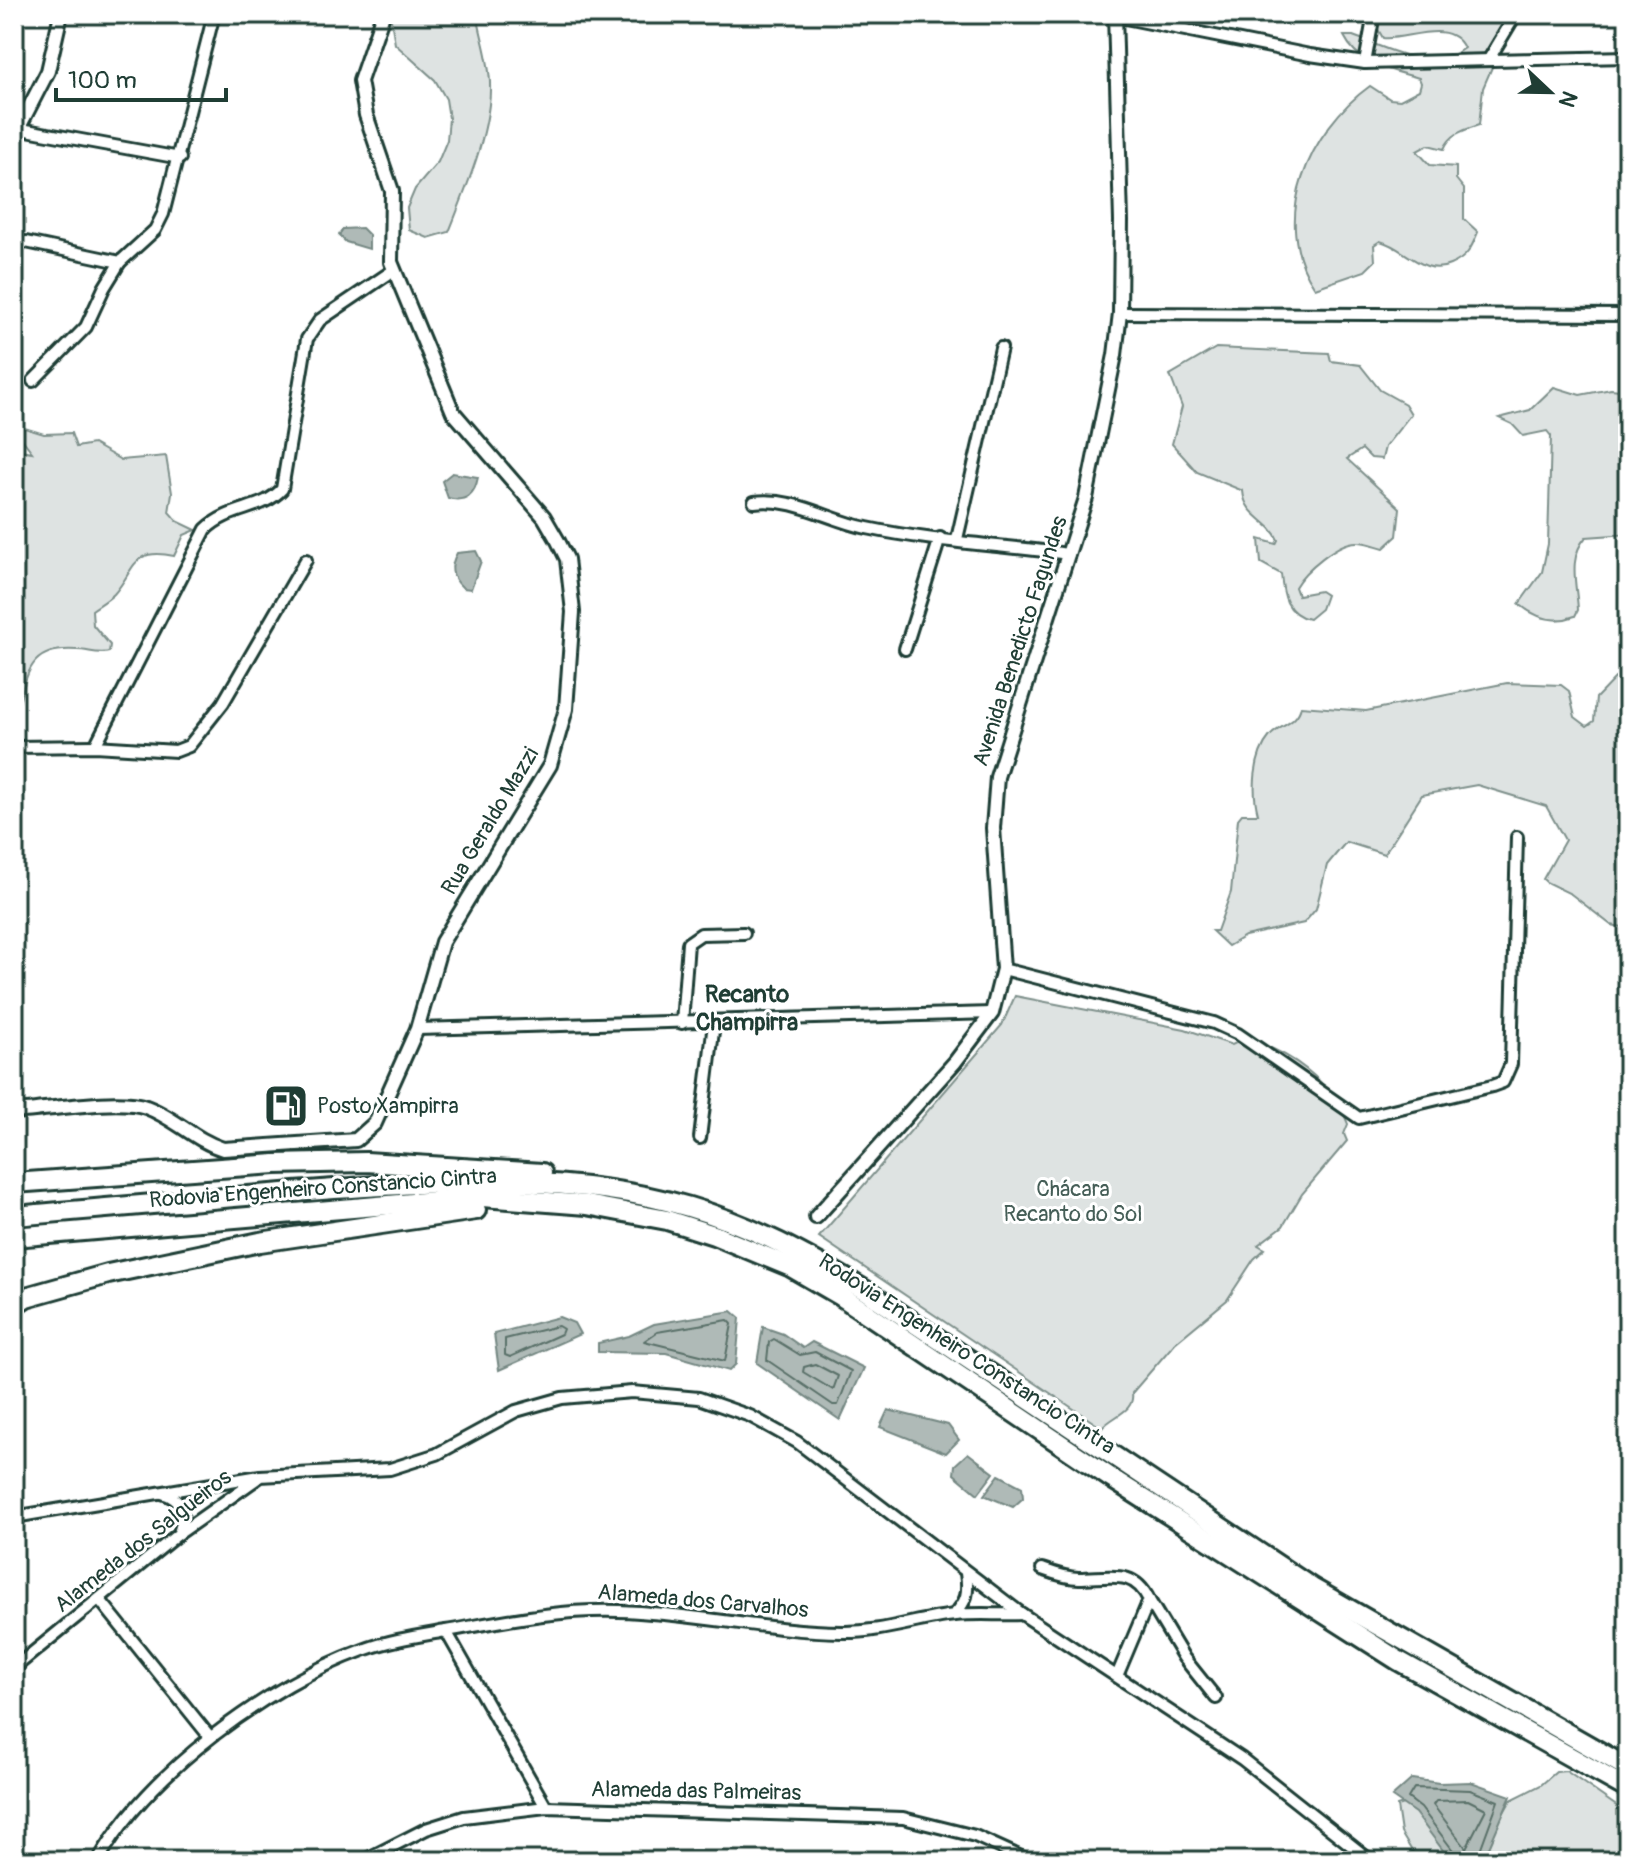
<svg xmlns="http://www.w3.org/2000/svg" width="1642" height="1875" font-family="Pangolin,sans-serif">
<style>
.green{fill:#dee3e2;stroke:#7e908b;stroke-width:2}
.water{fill:#afbab7;stroke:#758883;stroke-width:2}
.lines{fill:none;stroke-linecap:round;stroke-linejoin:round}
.shore{stroke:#596f68;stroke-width:2}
.minor-casing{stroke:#1f3d34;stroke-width:16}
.tertiary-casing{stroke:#1f3d34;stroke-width:18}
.motorway-casing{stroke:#1f3d34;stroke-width:24}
.minor{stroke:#fff;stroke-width:10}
.tertiary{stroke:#fff;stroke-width:12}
.motorway{stroke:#fff;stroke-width:18}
.labels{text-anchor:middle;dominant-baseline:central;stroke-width:6;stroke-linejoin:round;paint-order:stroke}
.street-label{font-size:22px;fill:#1f3d34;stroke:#fff}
.poi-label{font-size:22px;fill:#1f3d34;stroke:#fff;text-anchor:start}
.park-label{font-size:22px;fill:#455e57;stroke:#fff}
.neighbourhood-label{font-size:24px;font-weight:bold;fill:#1f3d34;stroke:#fff}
</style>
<rect width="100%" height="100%" fill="#fff"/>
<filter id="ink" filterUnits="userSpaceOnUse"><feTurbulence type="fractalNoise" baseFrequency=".0125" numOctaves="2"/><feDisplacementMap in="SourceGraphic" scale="16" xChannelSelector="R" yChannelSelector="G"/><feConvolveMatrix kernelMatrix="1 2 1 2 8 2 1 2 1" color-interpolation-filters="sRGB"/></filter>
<g filter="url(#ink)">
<g class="green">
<path d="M 390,14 L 477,14 C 481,37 489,59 490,82 C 492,128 466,189 449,232 L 428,238 L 409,230 L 407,208 L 415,189 L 438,162 L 447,140 L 449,118 L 446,99 L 435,80 L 395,44 Z"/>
<path d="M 1369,14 L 1508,14 L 1499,51 L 1483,88 L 1479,125 C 1464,130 1451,133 1444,149 L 1428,145 L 1417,151 L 1430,165 L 1456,167 L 1456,179 L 1464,189 L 1464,219 L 1478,232 C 1471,249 1467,258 1450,265 C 1423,277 1405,247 1380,241 L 1374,245 L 1375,261 L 1365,271 L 1315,288 C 1268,220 1310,129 1370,86 L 1390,99 L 1400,100 L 1419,90 L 1421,83 L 1419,78 C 1390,70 1358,65 1344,36 L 1353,36 C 1387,48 1432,74 1464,48 C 1450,17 1405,41 1383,38 Z"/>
<path d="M 1216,348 L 1329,353 L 1331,361 L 1360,365 L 1380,390 L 1405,404 L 1411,414 L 1385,447 L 1382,459 L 1371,458 L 1362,449 L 1347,459 L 1400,508 L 1397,536 L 1384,548 C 1376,546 1367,542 1358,542 C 1338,541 1304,571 1295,587 L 1298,595 L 1320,591 L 1326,595 L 1321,609 L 1309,619 C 1286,614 1283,595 1281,574 L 1261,563 L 1259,539 L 1276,544 L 1278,540 C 1269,519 1245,517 1243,491 L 1197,472 L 1172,444 L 1182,407 L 1170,375 Z"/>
<path d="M 1554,387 L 1580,395 L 1611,389 L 1628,391 L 1628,534 L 1586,537 C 1567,558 1577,585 1578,610 L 1575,616 C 1555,624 1536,618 1519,604 L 1542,572 L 1548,544 L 1551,436 L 1547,431 L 1523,436 L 1512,424 L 1499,418 L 1530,410 Z"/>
<path d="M 18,426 L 44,434 L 71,433 L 76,447 L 93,444 L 121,460 L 166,456 L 172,493 L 169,512 L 177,521 L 196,530 L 184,535 L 174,556 C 131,547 136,569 114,594 C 108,600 99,605 92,610 L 93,625 L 110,645 L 109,652 C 98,655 88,650 77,650 C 23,646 28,680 14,720 L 14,449 L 32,452 L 19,435 Z"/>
<path d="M 1616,677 L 1628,677 L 1628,928 L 1611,925 L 1571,894 L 1546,882 L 1543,879 L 1565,840 L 1546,806 L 1477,785 L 1422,795 L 1384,854 L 1346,842 L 1327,865 L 1316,909 L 1304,923 L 1245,936 L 1228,946 L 1212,931 L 1217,931 L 1231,892 L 1238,819 L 1242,814 L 1258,814 C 1252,792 1253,756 1270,736 C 1280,725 1298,723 1301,706 L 1366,711 L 1507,683 L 1561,685 L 1569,691 L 1575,717 L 1587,726 L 1594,721 L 1596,698 Z"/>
<path d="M 1015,996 L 1185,1029 L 1232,1045 L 1244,1039 C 1289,1050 1331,1081 1348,1124 L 1344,1134 L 1347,1141 L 1302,1194 L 1283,1226 L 1258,1245 L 1265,1249 L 1254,1259 L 1227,1300 L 1175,1343 L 1132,1393 C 1135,1412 1113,1415 1102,1428 L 819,1237 L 1002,1025 Z"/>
<polygon points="1566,1771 1628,1814 1628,1861 1418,1861 1401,1833 1397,1806 1403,1804 1497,1824 1511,1800 1541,1785 1556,1772"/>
</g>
<g class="water">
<polygon points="362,228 369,235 369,249 346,242 339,235 343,229"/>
<path d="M 452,473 L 478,477 C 475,494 466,503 448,498 L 442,481 Z"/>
<path d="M 476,551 L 481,561 L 471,589 L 463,588 C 451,577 449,567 457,553 Z"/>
<polygon points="732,1311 740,1318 736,1364 729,1371 666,1353 598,1352 598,1343 629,1336 654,1324"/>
<polygon points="559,1317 574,1323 580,1334 499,1370 494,1334"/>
<polygon points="763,1327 783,1334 803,1348 812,1342 864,1368 840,1420 757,1363"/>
<polygon points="888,1410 948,1425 959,1440 946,1453 880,1427"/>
<polygon points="968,1453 994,1473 978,1494 954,1474 955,1465"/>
<polygon points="999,1475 1022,1487 1023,1498 1013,1507 984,1495"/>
<polygon points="1412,1779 1439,1783 1471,1782 1511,1796 1483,1861 1451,1861 1415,1813 1392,1797"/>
</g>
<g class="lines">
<g class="shore">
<polygon points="728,1320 732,1324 725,1361 644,1341 657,1332"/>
<polygon points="558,1326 563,1329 561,1334 510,1357 505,1355 505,1339"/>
<polygon points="774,1339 800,1355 815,1352 851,1371 838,1405 833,1405 767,1360 769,1342"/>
<polygon points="815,1364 838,1376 833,1390 803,1372 804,1367"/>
<polygon points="1468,1800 1486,1809 1466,1848 1433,1805 1436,1801"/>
<polyline points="1457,1861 1455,1853 1421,1808 1408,1798 1414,1788 1470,1790 1498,1801 1476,1861"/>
</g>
<g class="minor-casing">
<g id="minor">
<polyline points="1115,16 1310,55 1365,63 1628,57"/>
<polyline points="1489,59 1516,14"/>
<polyline points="1365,63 1374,14"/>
<polyline points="21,129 180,158"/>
<polyline points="26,242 120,262"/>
<polyline points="1120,313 1628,315"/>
<polyline points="33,381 86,327 104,288 120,262 155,230 163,214 214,14"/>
<path d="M 754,502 C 796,497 827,520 867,528 C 933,542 1002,545 1069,554"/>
<polyline points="957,539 1001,348"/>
<polyline points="905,649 940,538"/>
<path d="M 95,746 L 206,529 C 230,506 262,511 282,489 L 307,339 L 320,320 L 394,270"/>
<polyline points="14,747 95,746 176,751 189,746 223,703 306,560"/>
<polyline points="1003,969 1214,1023 1238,1034 1359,1118 1492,1086 1503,1082 1511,1064 1517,837"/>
<polyline points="682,1023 688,943 701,934 744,933"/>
<polyline points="417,1029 992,1013"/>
<polyline points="700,1138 714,1023"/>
<path d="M 162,1493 C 183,1499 186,1514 179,1533"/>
<polyline points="14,1517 260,1476 390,1469 437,1454 516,1411 562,1398 632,1392 699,1398 750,1416 797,1442 1022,1614 1242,1759 1371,1861"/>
<path d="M 1042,1569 C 1053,1573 1066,1578 1079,1578 C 1109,1578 1134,1568 1149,1600"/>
<polyline points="100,1600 210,1737"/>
<path d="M 954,1615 C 967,1601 969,1593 966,1573"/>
<polyline points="446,1631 546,1807"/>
<polyline points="14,1668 177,1535 258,1478"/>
<polyline points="1117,1676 1149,1600 1184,1658 1216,1698"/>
<path d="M 98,1861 C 147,1773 269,1684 363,1650 C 390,1640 418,1636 446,1631 C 503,1621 560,1609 619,1611 C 694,1613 767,1631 842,1632 C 881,1633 917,1619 955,1615 C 977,1613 1000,1615 1022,1614"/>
<polyline points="363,1861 426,1829 464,1817 546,1807 903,1818 975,1836 1030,1861"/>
</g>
</g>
<g class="tertiary-casing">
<g id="tertiary">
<polyline points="14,137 48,71 61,14"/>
<path d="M 14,1112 C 45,1110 120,1097 146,1107 C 174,1117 194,1140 223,1149 L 356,1140 L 375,1123 L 417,1029 L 442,942 L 550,765 L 566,709 L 573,612 L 567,559 L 558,541 L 544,517 L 453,412 L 391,262 L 392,191 L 366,115 L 360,81 L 383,14"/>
<polyline points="816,1217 955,1062 992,1013 1003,969 993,828 997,777 1086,498 1115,355 1120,313 1121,221 1115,14"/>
</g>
</g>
<g class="motorway-casing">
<g id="motorway">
<polyline points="14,1183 275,1164 366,1162 542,1173"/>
<path d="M 14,1216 C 121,1207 227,1197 334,1189 C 452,1181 573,1173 689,1207 C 751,1225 808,1256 863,1289 L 1312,1588 L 1628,1768"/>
<polyline points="14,1237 482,1197 587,1205 667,1220 714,1235 791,1267 841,1296 1111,1478 1399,1661 1628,1789"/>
<polyline points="14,1305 26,1297 108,1274 260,1242 476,1210"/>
</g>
</g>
<use href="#minor" class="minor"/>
<use href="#tertiary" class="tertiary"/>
<use href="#motorway" class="motorway"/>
</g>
</g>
<defs>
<g id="fuel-square" transform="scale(2.3)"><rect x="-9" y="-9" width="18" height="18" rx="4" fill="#1f3d34" stroke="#fff"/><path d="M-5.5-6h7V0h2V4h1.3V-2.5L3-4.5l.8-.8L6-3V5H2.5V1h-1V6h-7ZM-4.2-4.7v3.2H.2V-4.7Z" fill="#fff"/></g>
</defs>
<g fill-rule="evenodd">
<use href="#fuel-square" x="286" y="1106"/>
</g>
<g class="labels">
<g class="street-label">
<text transform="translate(1020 641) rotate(-72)">Avenida Benedicto Fagundes</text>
<text transform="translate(490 821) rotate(-59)">Rua Geraldo Mazzi</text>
<text transform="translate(323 1188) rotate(-4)">Rodovia Engenheiro Constancio Cintra</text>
<text transform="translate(967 1354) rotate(33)">Rodovia Engenheiro Constancio Cintra</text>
<text transform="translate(143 1541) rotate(-38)">Alameda dos Salgueiros</text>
<text transform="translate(703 1601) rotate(5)">Alameda dos Carvalhos</text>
<text transform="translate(696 1791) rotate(1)">Alameda das Palmeiras</text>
</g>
<g class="poi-label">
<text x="317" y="1106">Posto Xampirra</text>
</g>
<g class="park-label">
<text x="1073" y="1189">Chácara<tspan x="1073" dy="25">Recanto do Sol</tspan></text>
</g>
<g class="neighbourhood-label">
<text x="747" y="994">Recanto<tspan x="747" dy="28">Champirra</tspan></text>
</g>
</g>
<rect width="1642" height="1875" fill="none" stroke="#fff" stroke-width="48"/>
<rect x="24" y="24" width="1594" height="1827" fill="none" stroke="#1f3d34" stroke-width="3" filter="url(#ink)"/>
<g transform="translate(1550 92) rotate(112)" stroke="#ffffff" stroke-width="6" paint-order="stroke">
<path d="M0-6L14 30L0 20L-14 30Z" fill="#1f3d34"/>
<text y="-12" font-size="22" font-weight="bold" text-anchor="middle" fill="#1f3d34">N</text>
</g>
<path d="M56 88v12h170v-12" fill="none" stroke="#1f3d34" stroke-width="4"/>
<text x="68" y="88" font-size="24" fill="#1f3d34" stroke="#ffffff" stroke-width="6" paint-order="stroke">100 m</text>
</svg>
